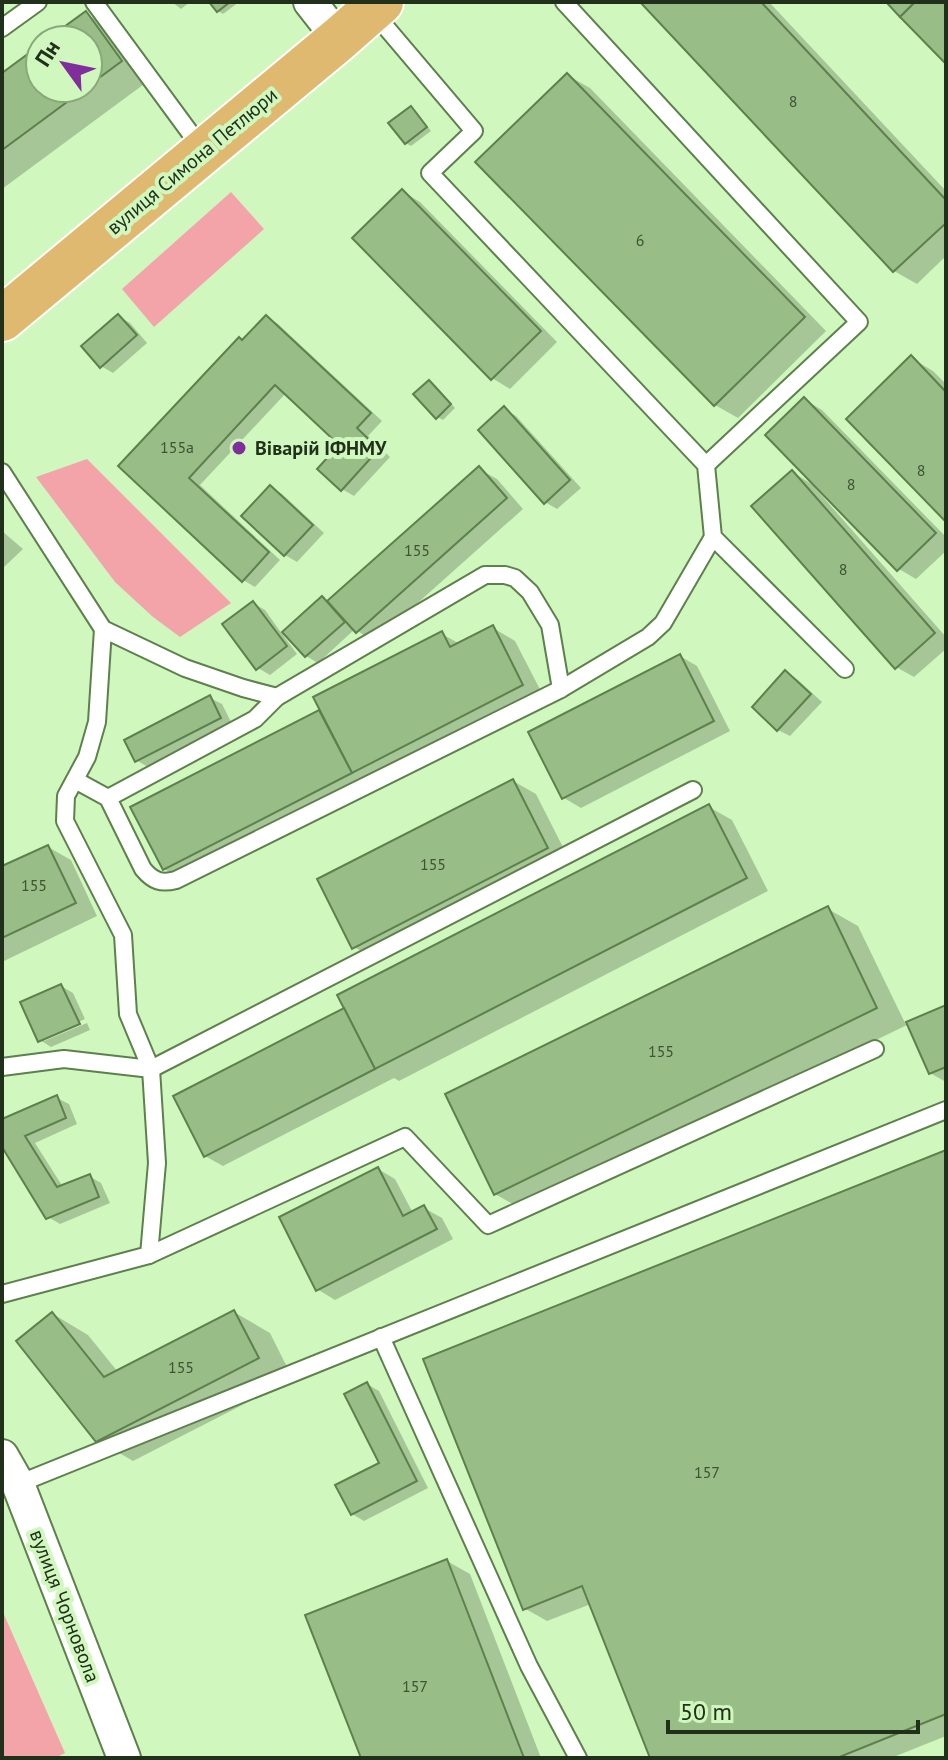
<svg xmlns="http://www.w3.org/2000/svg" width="948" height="1760" font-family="'PT Sans',sans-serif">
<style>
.green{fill:#f2a4a8}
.shadow{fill:#0003}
.building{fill:#98bd87;stroke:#5d804c;stroke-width:2}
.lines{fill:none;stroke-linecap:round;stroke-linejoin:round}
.service-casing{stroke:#5d804c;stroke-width:20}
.minor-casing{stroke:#5d804c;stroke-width:36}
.primary-casing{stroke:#fff;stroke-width:48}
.service{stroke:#fff;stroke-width:16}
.minor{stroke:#fff;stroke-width:32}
.primary{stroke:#dfb970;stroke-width:44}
.poi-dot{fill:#812e9d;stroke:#d0f8be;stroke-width:3}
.labels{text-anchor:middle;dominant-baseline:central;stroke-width:8;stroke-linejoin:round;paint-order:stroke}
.number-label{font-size:16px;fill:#3f5335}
.street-label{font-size:20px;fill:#21301a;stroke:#d0f8be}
.poi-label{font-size:20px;font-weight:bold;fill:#21301a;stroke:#d0f8be;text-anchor:start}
</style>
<rect width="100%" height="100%" fill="#d0f8be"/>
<g class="green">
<polygon points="231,192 264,229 154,327 122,289"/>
<polygon points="87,459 231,603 180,637 153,617 115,582 36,477"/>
<polygon points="2,1610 65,1753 55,1758 2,1758"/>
</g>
<g class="shadow">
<polygon points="172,2 190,2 181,9"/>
<polygon points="211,2 239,2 223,14 218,11"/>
<polygon points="643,2 769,2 946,191 946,256 917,284 894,271"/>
<polygon points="86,14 116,31 151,79 2,189 2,75 40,47 40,88 88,88 88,40 50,40"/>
<polygon points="567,75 590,88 826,331 738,418 715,405"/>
<polygon points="411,108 416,111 431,131 411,146 406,143"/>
<polygon points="402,191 420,202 557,342 510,389 492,378"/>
<polygon points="118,316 130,323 147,343 113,373 101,366"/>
<polygon points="266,317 278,324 382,421 368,436 390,457 354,496 342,489 342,445 286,393 200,485 280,560 255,587 243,580 121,466"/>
<polygon points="911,358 933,371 946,384 946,519"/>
<polygon points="429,382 435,385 455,408 443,420 437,417"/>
<polygon points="805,400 822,410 946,537 946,551 916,579 899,569 818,487 816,489 946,637 946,649 914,677 896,667 792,472 815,486"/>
<polygon points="504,409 516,416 581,488 557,509 545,502"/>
<polygon points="479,469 497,479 523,509 374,642 355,629 318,663 306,656 286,633 283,635 297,654 270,675 258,668 253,603 265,610 282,634 322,598 329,602"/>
<polygon points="270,487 282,494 324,533 297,562 285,555 244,516"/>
<polygon points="2,531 23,549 2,569"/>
<polygon points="493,628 515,641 545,699 187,882 164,869 133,807 322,710 442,634 460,644"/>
<polygon points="680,656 697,666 730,731 581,808 564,798"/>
<polygon points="786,673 798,680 822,702 790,736 778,730 754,707"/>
<polygon points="210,698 222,704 232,724 148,767 136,760"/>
<polygon points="513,781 536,794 570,861 377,960 354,947"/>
<polygon points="709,807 732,820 768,891 399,1081 394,1078 223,1166 205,1156 347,1009"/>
<polygon points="48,847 71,860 97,916 2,962 2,868"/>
<polygon points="828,909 858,926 906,1025 946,1007 946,1082 930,1073 909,1024 525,1211 495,1194"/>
<polygon points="61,986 73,993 85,1019 44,1037 44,1041 87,1023 90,1030 51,1047 40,1040"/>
<polygon points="57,1098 69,1104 77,1124 35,1143 63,1187 89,1176 101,1183 110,1203 60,1224 48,1217 2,1143 2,1121"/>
<polygon points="946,1152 946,1736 891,1758 652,1758 591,1604 547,1621 524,1608"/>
<polygon points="378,1169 395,1179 413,1213 424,1208 442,1218 453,1239 335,1300 317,1289"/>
<polygon points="234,1312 270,1333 293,1379 133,1461 97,1440 53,1314 88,1335 118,1372"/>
<polygon points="367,1384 379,1391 428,1488 364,1521 352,1514 382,1464"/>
<polygon points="447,1561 470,1574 541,1758 363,1758"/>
</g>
<g class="building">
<polygon points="209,2 230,2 217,12"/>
<polygon points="640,2 761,2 946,200 946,223 893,272"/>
<polygon points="886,2 915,2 900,17"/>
<polygon points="915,2 946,2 946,64 900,17"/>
<polygon points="86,11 122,61 88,86 88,40 46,40"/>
<polygon points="40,45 40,88 86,88 2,150 2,73"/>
<polygon points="567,73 805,317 714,406 475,162"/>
<polygon points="411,106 427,127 405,144 388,123"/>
<polygon points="402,189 541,331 491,380 352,238"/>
<polygon points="118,314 137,335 100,368 81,346"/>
<polygon points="266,315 371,413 357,428 379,449 341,491 317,469 339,445 275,385 189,478 269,552 242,582 118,466 239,337 242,340"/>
<polygon points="911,355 946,392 946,522 846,419"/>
<polygon points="429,380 451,404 436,419 413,394"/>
<polygon points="804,397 936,533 897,571 765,435"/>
<polygon points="504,406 570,480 544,504 478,430"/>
<polygon points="479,466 507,498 356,633 327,601"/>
<polygon points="792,470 935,633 895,669 751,506"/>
<polygon points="270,485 313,525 284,556 241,516"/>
<polygon points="322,596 345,622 305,657 282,632"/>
<polygon points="253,601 287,646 256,670 222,624"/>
<polygon points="493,625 523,685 352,773 313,697 442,631 450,647"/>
<polygon points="680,654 714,721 562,799 528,732"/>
<polygon points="785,670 811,694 777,731 752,707"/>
<polygon points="210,695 221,718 135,762 124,740"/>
<polygon points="319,710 352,773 163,870 130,807"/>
<polygon points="513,779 548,848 352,949 317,879"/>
<polygon points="709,804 747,878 375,1069 337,995"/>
<polygon points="48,845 76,903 2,938 2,866"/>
<polygon points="828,906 877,1008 494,1195 445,1094"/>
<polygon points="61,984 80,1024 38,1042 20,1002"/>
<polygon points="946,1005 946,1067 929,1074 906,1022"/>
<polygon points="344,1008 375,1069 204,1157 173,1096"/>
<polygon points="57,1095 66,1118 25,1136 57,1187 90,1174 99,1197 46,1219 2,1147 2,1119"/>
<polygon points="946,1150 946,1714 837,1758 650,1758 582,1586 523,1610 423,1359"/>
<polygon points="378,1167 403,1216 424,1205 437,1229 316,1291 279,1217"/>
<polygon points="234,1310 259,1358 96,1442 16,1341 52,1312 104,1377"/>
<polygon points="367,1382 417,1481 351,1515 335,1485 379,1463 344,1394"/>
<polygon points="447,1559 524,1758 361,1758 305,1615"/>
</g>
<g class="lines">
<g class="service-casing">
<g id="service">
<polyline points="94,2 202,149"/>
<polyline points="564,2 859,322 706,465"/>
<polyline points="373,12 474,131 430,173 706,465 713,537 845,669"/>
<polyline points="2,28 38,2"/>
<polyline points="2,472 103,629 185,668 243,688 277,697"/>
<path d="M 75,780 L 108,798 L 143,869 C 153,881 161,884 176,880 L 561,689 L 648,637 L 663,623 L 713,537"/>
<polyline points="108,798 255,719 277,697 485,575 505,575 515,578 530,592 550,625 561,689"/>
<polyline points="2,1067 64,1059 151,1069 693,790"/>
<polyline points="149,1255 405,1137 488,1225 875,1049"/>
<polyline points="2,1294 149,1255 157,1163 151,1069 128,1014 123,935 65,821 66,796 87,757 97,722 103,629"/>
<polyline points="381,1337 529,1666 578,1758"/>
<polyline points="18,1484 946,1110"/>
</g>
</g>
<g class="minor-casing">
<g id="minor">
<polyline points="310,2 339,39"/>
<polyline points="2,1456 18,1484 124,1758"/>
</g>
</g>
<g class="primary-casing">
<polyline id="primary" points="2,319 339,39 381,2"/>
</g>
<use href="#service" class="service"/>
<use href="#minor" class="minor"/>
<use href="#primary" class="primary"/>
</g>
<circle class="poi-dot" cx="239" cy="448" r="8"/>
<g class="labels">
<g class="number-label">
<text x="793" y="101">8</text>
<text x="640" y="240">6</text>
<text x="177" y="447">155а</text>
<text x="921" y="470">8</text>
<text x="851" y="484">8</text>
<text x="417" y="550">155</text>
<text x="843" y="569">8</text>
<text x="433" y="864">155</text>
<text x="34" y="885">155</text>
<text x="661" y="1051">155</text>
<text x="181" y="1367">155</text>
<text x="707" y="1472">157</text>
<text x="415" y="1686">157</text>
</g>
<g class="street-label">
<text transform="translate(192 161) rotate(-40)">вулиця Симона Петлюри</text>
<text transform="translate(65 1606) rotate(69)">вулиця Чорновола</text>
</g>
<g class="poi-label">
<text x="255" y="448">Віварій ІФНМУ</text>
</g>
</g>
<rect width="948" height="1760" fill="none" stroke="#21301a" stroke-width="8"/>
<g transform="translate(64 64) rotate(303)"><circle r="38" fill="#d0f8be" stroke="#8aa87c" stroke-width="2"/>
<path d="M0-6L14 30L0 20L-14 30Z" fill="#812e9d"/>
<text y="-12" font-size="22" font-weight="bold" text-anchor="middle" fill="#21301a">Пн</text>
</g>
<path d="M668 1720v12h250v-12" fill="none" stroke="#21301a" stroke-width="4"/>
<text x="680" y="1720" font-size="24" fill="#21301a" stroke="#d0f8be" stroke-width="6" paint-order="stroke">50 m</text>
</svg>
